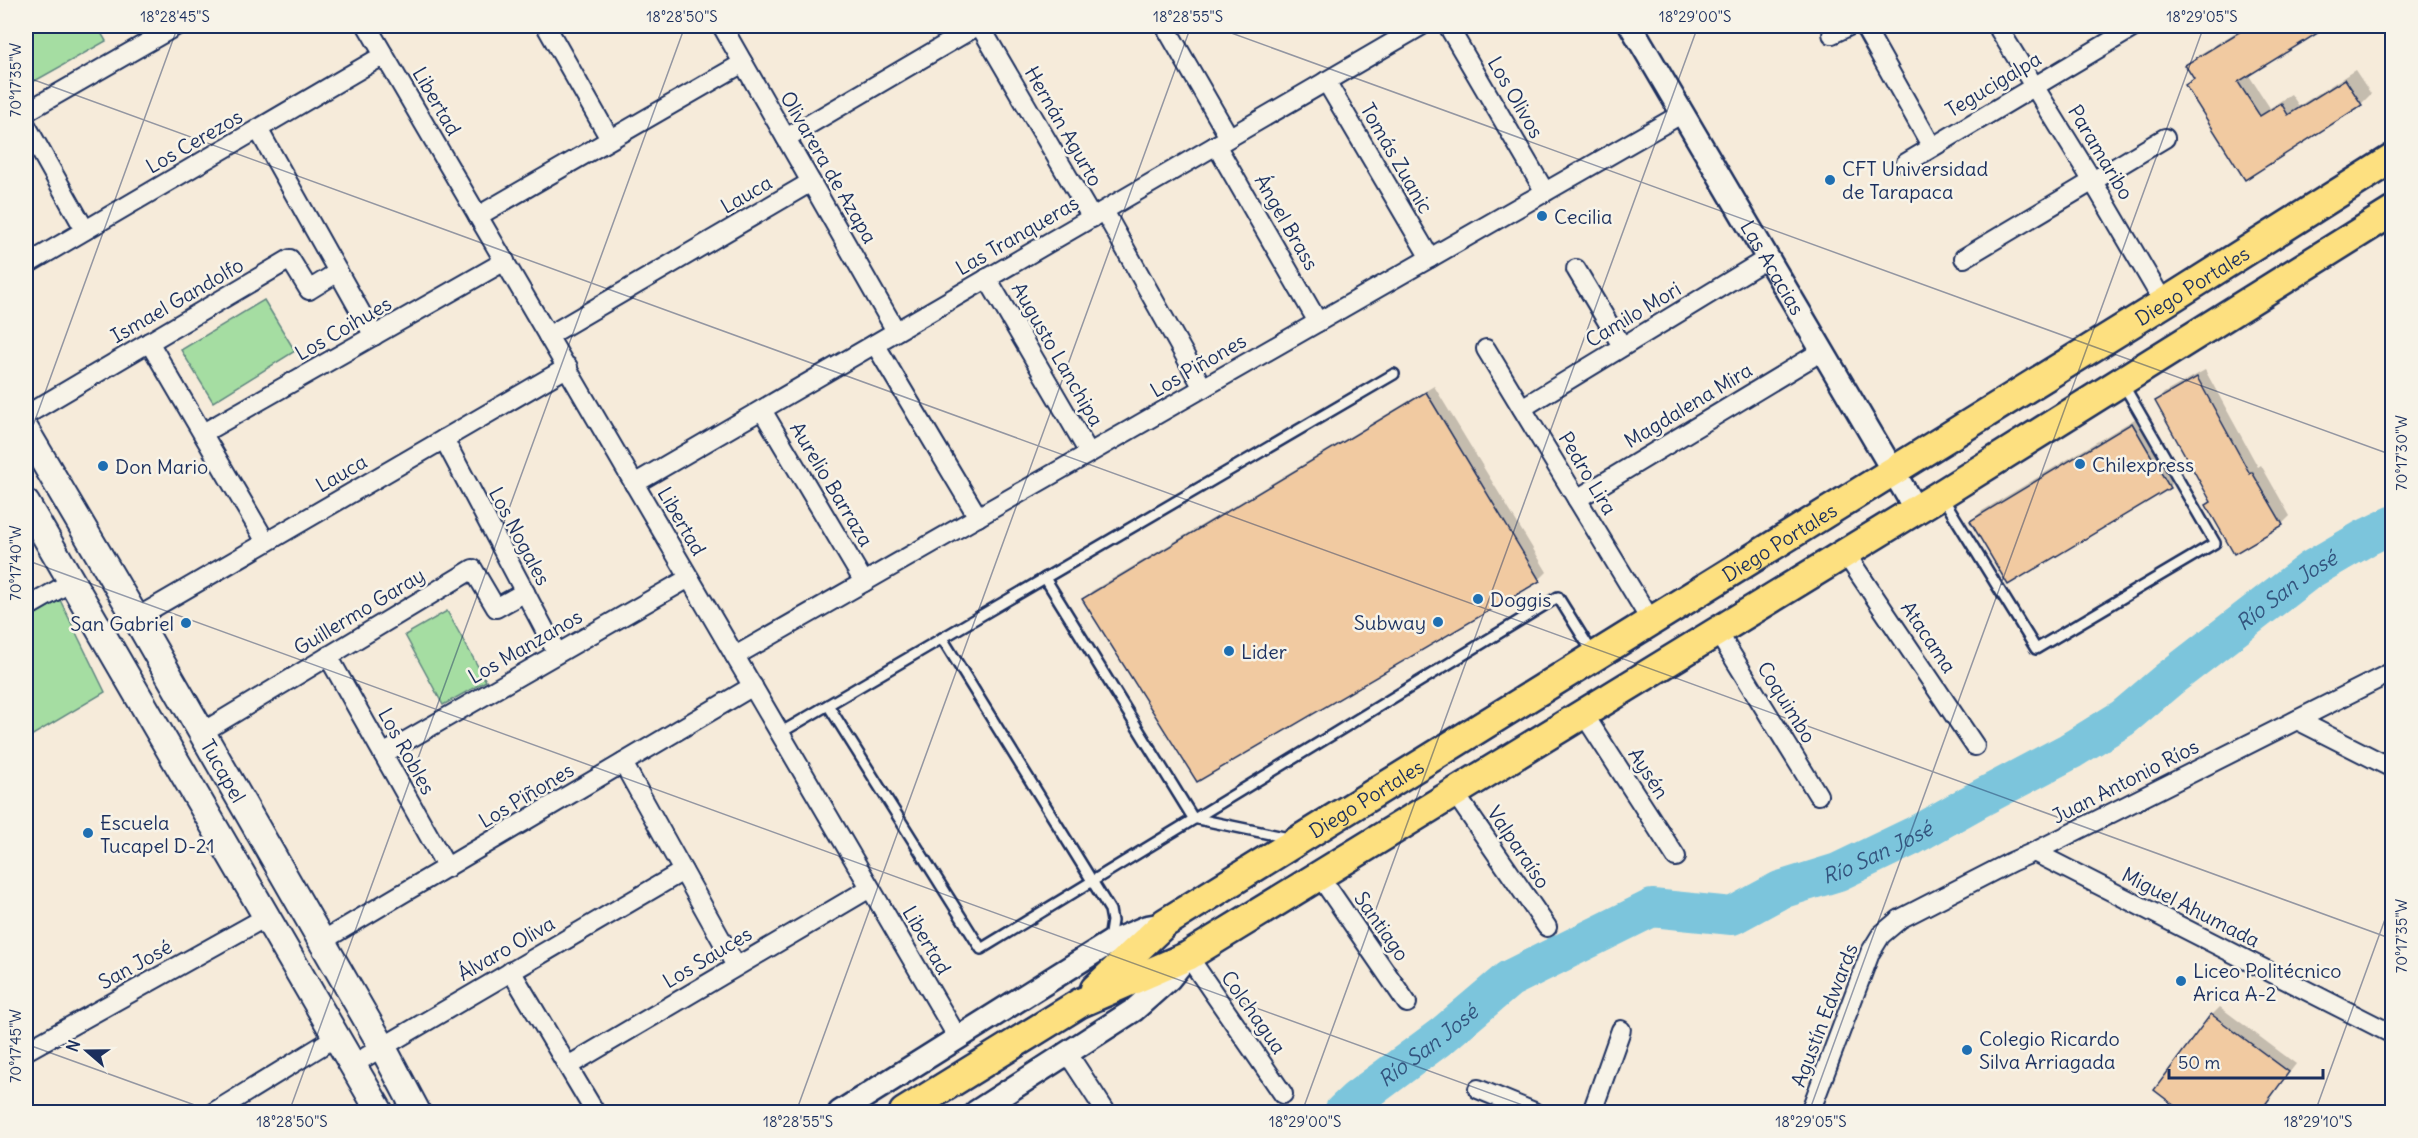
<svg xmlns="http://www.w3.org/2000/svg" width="2418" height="1138" font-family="Delius,sans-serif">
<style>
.green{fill:#a5dda2;stroke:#608680;stroke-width:1.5}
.shadow{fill:#0003}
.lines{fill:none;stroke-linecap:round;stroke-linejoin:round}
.river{stroke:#7cc5dc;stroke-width:38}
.building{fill:#f1caa1;stroke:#1b2f5e;stroke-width:1.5}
.service-casing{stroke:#1b2f5e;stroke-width:14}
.minor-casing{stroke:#1b2f5e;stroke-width:22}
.tertiary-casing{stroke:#1b2f5e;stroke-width:27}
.secondary-casing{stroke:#1b2f5e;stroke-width:30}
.primary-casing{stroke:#1b2f5e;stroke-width:33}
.service{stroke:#f7f3e8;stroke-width:9}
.minor{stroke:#f7f3e8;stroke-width:18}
.tertiary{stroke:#f7f3e8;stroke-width:22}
.secondary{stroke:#f7f3e8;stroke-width:26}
.primary{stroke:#fde080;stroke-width:28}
.ticks{fill:none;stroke:#1b2f5e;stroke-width:1.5;stroke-opacity:0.45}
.poi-dot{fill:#1f6fb2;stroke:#f7f3e8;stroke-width:2}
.labels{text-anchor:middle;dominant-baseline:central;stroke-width:5;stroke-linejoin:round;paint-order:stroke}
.street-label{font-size:20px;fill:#1b2f5e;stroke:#f7f3e8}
.poi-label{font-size:20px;fill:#1b2f5e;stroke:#f7f3e8;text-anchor:start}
.water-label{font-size:21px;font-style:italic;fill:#33547e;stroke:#f7f3e8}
.neatline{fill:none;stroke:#1b2f5e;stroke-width:2}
.ticks-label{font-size:15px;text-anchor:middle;fill:#1b2f5e}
</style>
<rect width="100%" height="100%" fill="#f6ebda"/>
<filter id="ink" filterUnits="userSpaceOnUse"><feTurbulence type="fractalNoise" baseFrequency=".0167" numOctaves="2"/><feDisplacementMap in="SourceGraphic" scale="12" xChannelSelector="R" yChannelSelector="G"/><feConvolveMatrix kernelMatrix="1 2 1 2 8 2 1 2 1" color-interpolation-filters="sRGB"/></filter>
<g filter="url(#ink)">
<g class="green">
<polygon points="26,26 97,26 106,41 26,86"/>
<polygon points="264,300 295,351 213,402 181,350"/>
<polygon points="60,600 105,692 26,739 26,619"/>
<polygon points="447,611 486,681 443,705 405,635"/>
</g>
<g class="shadow">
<polygon points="2246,26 2325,26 2248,74 2270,108 2291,94 2299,106 2355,70 2371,94 2361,104 2245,178 2186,85 2195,77 2187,65 2197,56"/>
<polygon points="2205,370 2258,467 2261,465 2290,516 2282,524 2208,505 2212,501 2157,401 2164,393"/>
<polygon points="1434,386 1547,572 1539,580 1084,599 1092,591"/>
<polygon points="2143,414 2180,476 2169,486 2009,583 1971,521 1982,511"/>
<polygon points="2220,1007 2296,1064 2259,1112 2187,1112 2212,1015"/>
</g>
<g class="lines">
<path class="river" id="s1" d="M 1343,1112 L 1357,1099 L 1443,1035 L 1509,979 L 1652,908 L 1732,916 L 1780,890 L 1838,872 L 1913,836 L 1979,799 L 2070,751 L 2123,718 L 2169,679 L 2310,570 L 2365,538 L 2392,525"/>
</g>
<g class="building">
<polygon points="2249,26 2329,26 2238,82 2260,116 2281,103 2288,115 2345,79 2362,105 2245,180 2185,85 2194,79 2185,65"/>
<polygon points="2197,377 2250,474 2252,472 2283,525 2234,554 2206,505 2211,502 2155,401"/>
<polygon points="1426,392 1540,581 1197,782 1082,599"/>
<polygon points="2132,423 2170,488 2008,585 1970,521"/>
<polygon points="2211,1014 2289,1072 2259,1113 2184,1113 2154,1090"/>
</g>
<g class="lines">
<g class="service-casing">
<g id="service">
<polyline points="1943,498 2036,649 2215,543 2123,384"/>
<polyline points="1045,578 1193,818 1289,838"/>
<polyline points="942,638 1110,910 1112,921 1109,940"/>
<polyline points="828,705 981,949 1558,597 1594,655"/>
<polyline points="780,733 1394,374"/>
</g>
</g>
<g class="minor-casing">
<g id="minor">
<polyline points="367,26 958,1038"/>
<polyline points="546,26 610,139"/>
<polyline points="722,26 896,331"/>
<polyline points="980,26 1092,218"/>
<polyline points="1165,26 1229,137"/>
<polyline points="1448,26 1545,192"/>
<polyline points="1864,26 1932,147"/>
<polyline points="1997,26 2092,180 2164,303"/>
<polyline points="1832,34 1849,26"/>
<polyline points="1326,81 1430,258"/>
<polyline points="26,112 176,26"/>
<polyline points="26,125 85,230"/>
<polyline points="258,129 374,336"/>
<polyline points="786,138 977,26"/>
<polyline points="1216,145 1318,322"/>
<polyline points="1906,163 2136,26"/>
<polyline points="1104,211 1203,388"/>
<polyline points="478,216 743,63"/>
<polyline points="1964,258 2165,138"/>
<polyline points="26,265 384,55"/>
<polyline points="1576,269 1622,346"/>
<polyline points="987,278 1089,453"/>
<polyline points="548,336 811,182"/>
<polyline points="149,342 266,542"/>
<polyline points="875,344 978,517"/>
<polyline points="1486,349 1651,621"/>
<polyline points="1522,408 1768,258"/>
<polyline points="762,410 864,582"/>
<polyline points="26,415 290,259 309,290 338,272"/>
<polyline points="203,433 505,261"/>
<polyline points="444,439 557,653"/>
<polyline points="634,484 1421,26"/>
<polyline points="1577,499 1822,351"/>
<polyline points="1845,553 1975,746"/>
<polyline points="26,608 71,582"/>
<polyline points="136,618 568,367"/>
<polyline points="1717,631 1818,795"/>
<polyline points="328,656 447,868"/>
<polyline points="735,656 1683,113"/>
<polyline points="1583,713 1676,857"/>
<polyline points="2297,720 2392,768"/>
<polyline points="201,733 473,569 496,608 525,592"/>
<polyline points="383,754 689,578"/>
<polyline points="623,763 736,966"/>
<polyline points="1454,792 1547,927"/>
<polyline points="2034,852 2392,1034"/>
<polyline points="1319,875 1407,1003"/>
<polyline points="322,941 753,686"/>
<polyline points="1188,956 1283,1094"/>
<polyline points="511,971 595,1112"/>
<polyline points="26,1051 266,917"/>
<polyline points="1068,1054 1106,1112"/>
<polyline points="352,1065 683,871"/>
<polyline points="568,1066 870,888"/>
<polyline points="1478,1089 1534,1112"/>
<polyline points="214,1112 336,1037"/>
<polyline points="1592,1112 1621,1030"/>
<polyline points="1810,1112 1870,953 1881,935 1900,919 2011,862 2034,852 2392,672"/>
</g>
</g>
<g class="tertiary-casing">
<g id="tertiary">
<path id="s2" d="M 1631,26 L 1916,510"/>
<polyline points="840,1112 1109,943 1147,927 1164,924"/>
<polyline points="976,1112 1134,1010 1169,979 1186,958"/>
</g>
</g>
<g class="secondary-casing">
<g id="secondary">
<path id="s3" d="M 26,431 L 136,618 L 382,1046 L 417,1112"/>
<polyline points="26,503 380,1112"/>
</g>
</g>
<g class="primary-casing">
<g id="primary">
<path id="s4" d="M 1095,989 L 1165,923 L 2164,303 L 2392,159"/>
<polyline points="904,1112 1080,1003 1188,956 1940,495 2392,212"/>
</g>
</g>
<use href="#service" class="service"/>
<use href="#minor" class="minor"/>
<use href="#tertiary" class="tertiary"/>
<use href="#secondary" class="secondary"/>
<use href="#primary" class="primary"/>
</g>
</g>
<path class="ticks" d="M 1212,26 L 2392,455M 26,77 L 2392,939M 26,445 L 178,26M 26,560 L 1542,1112M 26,1044 L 214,1112M 289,1112 L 685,26M 796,1112 L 1191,26M 1302,1112 L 1698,26M 1809,1112 L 2204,26M 2315,1112 L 2392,900"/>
<g class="poi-dot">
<circle cx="1830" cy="180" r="6"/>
<circle cx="1542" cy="216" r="6"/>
<circle cx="2080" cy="464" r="6"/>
<circle cx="103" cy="466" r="6"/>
<circle cx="1478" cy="599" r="6"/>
<circle cx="1438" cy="622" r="6"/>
<circle cx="186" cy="623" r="6"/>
<circle cx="1229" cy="651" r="6"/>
<circle cx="88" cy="833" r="6"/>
<circle cx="2181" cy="981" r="6"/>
<circle cx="1967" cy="1050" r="6"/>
</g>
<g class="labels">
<g class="street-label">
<text transform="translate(1993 84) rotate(-31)">Tegucigalpa</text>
<text transform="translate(1516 97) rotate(60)">Los Olivos</text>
<text transform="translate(437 101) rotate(60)">Libertad</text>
<text transform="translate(1064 126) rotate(60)">Hernán Agurto</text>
<text transform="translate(194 141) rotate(-30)">Los Cerezos</text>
<text transform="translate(2101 152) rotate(59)">Paramaribo</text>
<text transform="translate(1397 158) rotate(60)">Tomás Zuanic</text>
<text transform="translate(829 167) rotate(60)">Olivarera de Azapa</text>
<text transform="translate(746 194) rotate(-30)">Lauca</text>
<text transform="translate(1287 222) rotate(60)">Ángel Brass</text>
<text transform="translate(1017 235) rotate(-30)">Las Tranqueras</text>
<text stroke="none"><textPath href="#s2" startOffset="280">Las Acacias</textPath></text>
<text stroke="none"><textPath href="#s4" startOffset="1305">Diego Portales</textPath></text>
<text transform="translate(177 300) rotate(-30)">Ismael Gandolfo</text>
<text transform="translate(1633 314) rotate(-31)">Camilo Mori</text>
<text transform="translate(343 328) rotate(-30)">Los Coihues</text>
<text transform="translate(1058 354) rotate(60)">Augusto Lanchipa</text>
<text transform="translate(1198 365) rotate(-30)">Los Piñones</text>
<text transform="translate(1688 405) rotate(-31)">Magdalena Mira</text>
<text transform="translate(341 473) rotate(-30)">Lauca</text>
<text transform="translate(1588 473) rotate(59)">Pedro Lira</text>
<text transform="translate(832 484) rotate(59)">Aurelio Barraza</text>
<text transform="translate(682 521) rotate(60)">Libertad</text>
<text transform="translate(520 536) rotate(62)">Los Nogales</text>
<text stroke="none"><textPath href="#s4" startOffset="819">Diego Portales</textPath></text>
<text transform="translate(359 611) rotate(-31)">Guillermo Garay</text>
<text transform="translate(1929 637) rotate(56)">Atacama</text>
<text transform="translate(525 646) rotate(-30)">Los Manzanos</text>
<text transform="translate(1787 702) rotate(58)">Coquimbo</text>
<text transform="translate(407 751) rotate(61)">Los Robles</text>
<text stroke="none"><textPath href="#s3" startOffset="393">Tucapel</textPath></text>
<text transform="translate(1649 773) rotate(57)">Aysén</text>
<text transform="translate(2125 781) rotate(-27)">Juan Antonio Ríos</text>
<text transform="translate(526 795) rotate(-31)">Los Piñones</text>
<text stroke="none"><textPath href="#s4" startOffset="333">Diego Portales</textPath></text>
<text transform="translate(1519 847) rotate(56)">Valparaíso</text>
<text transform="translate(2191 907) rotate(27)">Miguel Ahumada</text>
<text transform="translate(1382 926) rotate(55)">Santiago</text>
<text transform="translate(927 940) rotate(60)">Libertad</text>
<text transform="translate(506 948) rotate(-30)">Álvaro Oliva</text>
<text transform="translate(707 957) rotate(-31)">Los Sauces</text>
<text transform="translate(135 964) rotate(-29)">San José</text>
<text transform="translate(1254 1012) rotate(55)">Colchagua</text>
<text transform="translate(1824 1015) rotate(-69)">Agustín Edwards</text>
</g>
<g class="poi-label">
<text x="1842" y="168">CFT Universidad<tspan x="1842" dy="23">de Tarapaca</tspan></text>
<text x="1554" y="216">Cecilia</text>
<text x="2092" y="464">Chilexpress</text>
<text x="115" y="466">Don Mario</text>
<text x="1490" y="599">Doggis</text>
<text x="1426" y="622" text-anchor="end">Subway</text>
<text x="174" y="623" text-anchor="end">San Gabriel</text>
<text x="1241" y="651">Lider</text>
<text x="100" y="822">Escuela<tspan x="100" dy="23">Tucapel D-21</tspan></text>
<text x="2193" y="970">Liceo Politécnico<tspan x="2193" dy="23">Arica A-2</tspan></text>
<text x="1979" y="1038">Colegio Ricardo<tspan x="1979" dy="23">Silva Arriagada</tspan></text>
</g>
<g class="water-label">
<text stroke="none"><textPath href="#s1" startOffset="1100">Río San José</textPath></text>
<text stroke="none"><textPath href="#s1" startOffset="612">Río San José</textPath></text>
<text stroke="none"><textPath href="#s1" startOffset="108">Río San José</textPath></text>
</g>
</g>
<rect width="2418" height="1138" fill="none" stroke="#f7f3e8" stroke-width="66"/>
<g transform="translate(87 1051) rotate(290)" stroke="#f7f3e8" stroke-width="4.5" paint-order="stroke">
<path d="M0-4.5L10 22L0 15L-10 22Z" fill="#1b2f5e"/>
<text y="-9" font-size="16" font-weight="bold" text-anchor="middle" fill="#1b2f5e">N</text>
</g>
<path d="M2169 1069v9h154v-9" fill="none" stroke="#1b2f5e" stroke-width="3"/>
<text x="2178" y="1069" font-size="18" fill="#1b2f5e" stroke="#f7f3e8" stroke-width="4.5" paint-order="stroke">50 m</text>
<rect x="33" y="33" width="2352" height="1072" class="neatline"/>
<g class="ticks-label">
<text x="175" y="22">18°28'45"S</text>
<text x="682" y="22">18°28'50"S</text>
<text x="1188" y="22">18°28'55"S</text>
<text x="1695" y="22">18°29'00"S</text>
<text x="2202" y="22">18°29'05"S</text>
<text transform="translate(16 80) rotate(-90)" y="5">70°17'35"W</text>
<text transform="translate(2402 453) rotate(-90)" y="5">70°17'30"W</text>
<text transform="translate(16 563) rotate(-90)" y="5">70°17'40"W</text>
<text transform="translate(2402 936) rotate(-90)" y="5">70°17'35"W</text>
<text transform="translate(16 1046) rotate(-90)" y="5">70°17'45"W</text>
<text x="292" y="1127">18°28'50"S</text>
<text x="798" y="1127">18°28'55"S</text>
<text x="1305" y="1127">18°29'00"S</text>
<text x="1811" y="1127">18°29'05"S</text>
<text x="2318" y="1127">18°29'10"S</text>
</g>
</svg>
